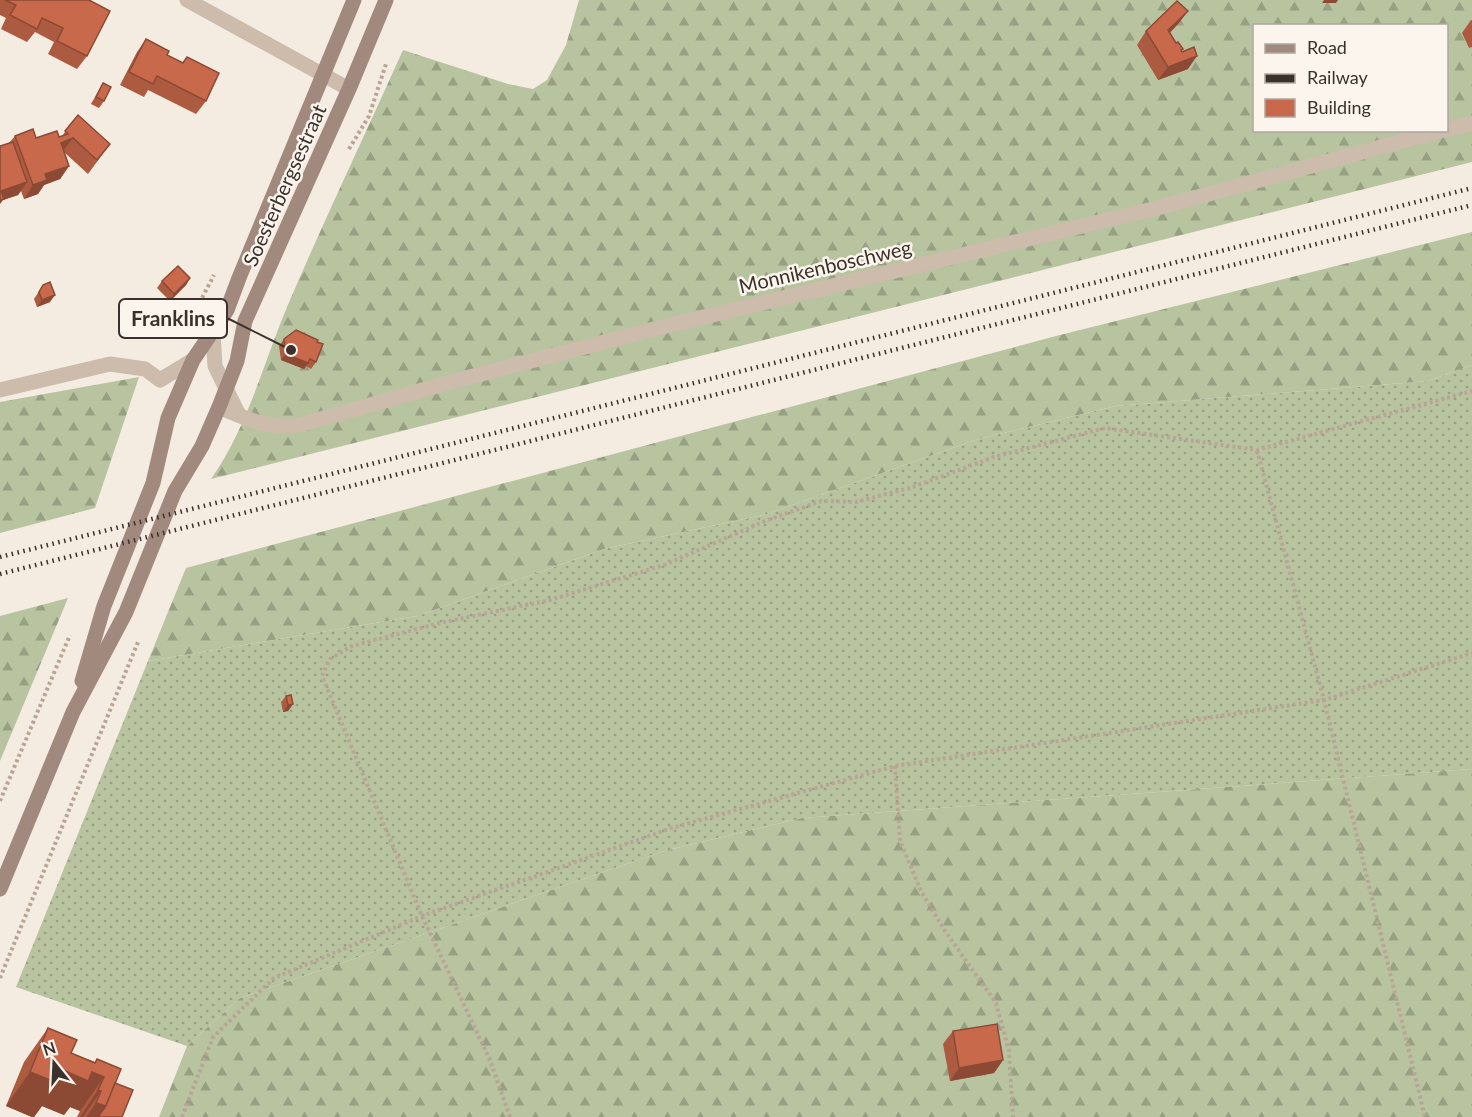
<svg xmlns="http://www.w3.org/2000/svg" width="1472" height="1117" font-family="Lato,sans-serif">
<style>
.grass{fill:url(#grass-dots)}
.forest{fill:url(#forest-firs);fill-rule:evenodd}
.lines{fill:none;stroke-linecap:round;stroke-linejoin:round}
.path{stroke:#b9a596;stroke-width:4;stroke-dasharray:3 3;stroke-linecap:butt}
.street{stroke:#cdbbac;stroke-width:15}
.secondary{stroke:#a18a7d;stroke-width:15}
.rail{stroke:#3b302b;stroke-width:4.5;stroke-dasharray:1.5 4.5;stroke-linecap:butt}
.wall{fill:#ac5a40}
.shaded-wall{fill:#8c4a34}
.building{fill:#c8694b;stroke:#8c4a34;stroke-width:1.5}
.labels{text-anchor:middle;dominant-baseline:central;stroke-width:5;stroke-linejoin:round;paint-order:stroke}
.street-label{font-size:20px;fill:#3b302b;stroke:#fbf5ee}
.leader{fill:none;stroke:#3b302b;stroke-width:2}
.callout-dot{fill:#3b302b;stroke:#fbf5ee;stroke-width:2}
.callout{fill:#fbf5ee;stroke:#3b302b;stroke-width:2}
.callout-label{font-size:21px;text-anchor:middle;font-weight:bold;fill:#3b302b}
</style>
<defs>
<pattern id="grass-dots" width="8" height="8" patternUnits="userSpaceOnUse" patternTransform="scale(1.5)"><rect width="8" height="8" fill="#b8c4a0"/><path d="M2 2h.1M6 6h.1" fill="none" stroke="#97a083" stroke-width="1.8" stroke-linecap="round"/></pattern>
<pattern id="forest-firs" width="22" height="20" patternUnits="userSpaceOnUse" patternTransform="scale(1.5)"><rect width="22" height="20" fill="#b8c4a0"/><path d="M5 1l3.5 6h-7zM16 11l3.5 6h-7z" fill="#97a083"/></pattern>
</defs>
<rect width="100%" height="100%" fill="#f4ebe1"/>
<polygon class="grass" points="1472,365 1472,769 802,818 664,851 240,998 187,1046 16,987 148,661 417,616 604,549 767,514 978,439 1116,406 1428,381"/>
<g class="forest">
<path d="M 579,0 L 1472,0 L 1472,162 L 211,479 C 249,425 264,360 290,300 C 326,216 366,133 403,50 L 508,84 L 533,89 L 547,80 L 566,45 ZM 1254,26 L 1446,26 L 1446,130 L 1254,130 Z"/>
<polygon points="1472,232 1472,365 1428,381 1116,406 978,439 767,514 604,549 417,616 148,661 186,568 1056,336"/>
<polygon points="139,377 95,508 0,533 0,402"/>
<polygon points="68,598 0,761 0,616"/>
<polygon points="1472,769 1472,1117 159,1117 187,1046 240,998 664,851 802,818"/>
</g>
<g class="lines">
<g class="path">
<polyline points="349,149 369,116 386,64"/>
<polyline points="191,319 214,275"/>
<polyline points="1257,450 1324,700 1425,1117"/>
<polyline points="895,766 900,841 922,893 945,931 996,1003 1009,1051 1013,1117"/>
<polyline points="0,801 70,635"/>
<polyline points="0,978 138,642"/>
<polyline points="182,1117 213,1037 274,978 422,916 672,828 895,766 1324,700 1472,653"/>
<polyline points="510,1117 490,1060 422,916 322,676 330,659 352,646 440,623 550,600 664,565 765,521 821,501 856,502 913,487 994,457 1105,428 1257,450 1472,391"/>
</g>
<g class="street">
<polyline points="187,0 349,89"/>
<polyline points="1446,130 1472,123"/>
<polyline points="213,333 215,366 239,415"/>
<polyline points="0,390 110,364 145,369 160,380 193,360"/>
<path d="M 219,407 C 247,419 272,431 303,424 L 447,383 L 662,327 L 1161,207 L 1443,130"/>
</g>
<g class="secondary">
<polyline points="82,681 104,606 153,483 168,418 193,360 227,310 239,278 354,0"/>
<polyline points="0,889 73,712 126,612 175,491 202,446 219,407 237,361 245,321 349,89 386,0"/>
</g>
<g class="rail">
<polyline points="0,557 1472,188"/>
<polyline points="0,574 1472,205"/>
</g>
</g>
<g class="wall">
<polygon points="0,0 89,0 87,56 77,69 48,54 54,42 35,32 27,42 1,29 6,18 0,15"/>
<polygon points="1188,11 1178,24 1170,33 1181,51 1188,69 1158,80 1137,45 1146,31"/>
<polygon points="1471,20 1472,20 1472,47 1469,48 1462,33"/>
<polygon points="146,39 167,55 182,63 187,57 206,101 196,114 148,90 144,97 120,85 137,52"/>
<polygon points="103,83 104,101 99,108 91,104"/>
<polygon points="78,115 110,144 88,174 64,152 69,166 60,179 44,185 38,194 24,199 21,191 18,195 3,200 9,143 15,136 36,138 62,136"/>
<polygon points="190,278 186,285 170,301 157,288 162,281"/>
<polygon points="43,285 50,302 37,307 34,299"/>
<polygon points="284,339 317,342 316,362 311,369 306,366 304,369 281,360 279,346"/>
<polygon points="286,696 293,704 288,711 283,712 281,702"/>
<polygon points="48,1028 71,1053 95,1062 97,1059 115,1083 122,1117 77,1117 80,1111 70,1107 64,1115 42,1106 34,1117 32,1117 6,1106 24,1062"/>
<polygon points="953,1031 1003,1060 994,1073 950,1081 943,1044"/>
</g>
<g class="shaded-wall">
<polygon points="1324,0 1338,0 1336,3 1322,3"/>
<polygon points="1188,11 1178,24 1159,43 1168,30"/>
<polygon points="1197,56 1188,69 1158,80 1168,67"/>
<polygon points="73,138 63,151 61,143"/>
<polygon points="69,166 60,179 44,185 38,194 24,199 33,185 45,174"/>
<polygon points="27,182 18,195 3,200 0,204 0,193 1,191"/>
<polygon points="190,278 186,285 170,301 174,294"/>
<polygon points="55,295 50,302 37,307 42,300"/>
<polygon points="286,354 308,363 304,369 281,360"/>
<polygon points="293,704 288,711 283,712 288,705"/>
<polygon points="1003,1060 994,1073 950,1081 959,1068"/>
<polygon points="63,1070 92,1072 104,1077 80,1111 70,1107 64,1115 42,1106 34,1117 32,1117 6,1106 30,1072"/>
<polygon points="98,1090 101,1091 83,1117 80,1117"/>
<polygon points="96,1103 106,1106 98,1117 86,1117"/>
</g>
<g class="building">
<polygon points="5,0 89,0 110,11 87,56 57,41 63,28 42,18 37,29 10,15 16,5"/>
<polygon points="1177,1 1188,11 1168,30 1176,43 1178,42 1183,49 1181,50 1182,52 1194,47 1197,56 1168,67 1146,31"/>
<polygon points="146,39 169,51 167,55 183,63 187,57 219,73 206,101 157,76 153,84 129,72"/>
<polygon points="103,83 111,87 104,101 96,97"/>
<polygon points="78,115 110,144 97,160 73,138 61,143 69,166 45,174 47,180 33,185 15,136 33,129 36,138 57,131 59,137 68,134 65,131"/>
<polygon points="13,142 27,182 1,191 4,199 0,200 0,146"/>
<polygon points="178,266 190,278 174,294 162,281"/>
<polygon points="50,282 55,295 42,300 39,292 43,285"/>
<polygon points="296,330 318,340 317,342 323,344 316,362 310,359 308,363 286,354 284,339"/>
<polygon points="291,695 293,704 288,705 286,696"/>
<polygon points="997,1024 1003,1060 959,1068 953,1031"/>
<polygon points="48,1028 77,1040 71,1053 95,1063 97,1059 121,1069 106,1106 96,1103 101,1091 98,1090 104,1077 92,1072 88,1081 63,1070 58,1083 30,1072"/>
<polygon points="115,1083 133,1090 122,1117 98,1117 106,1106"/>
</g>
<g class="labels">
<g class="street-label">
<text transform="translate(284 185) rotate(-66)">Soesterbergsestraat</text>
<text transform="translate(825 266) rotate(-13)">Monnikenboschweg</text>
</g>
</g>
<path class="leader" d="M291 350L227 318"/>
<circle class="callout-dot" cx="291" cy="350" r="6"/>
<rect class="callout" x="119" y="299" width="108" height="39" rx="6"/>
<g class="callout-label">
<text x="173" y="326">Franklins</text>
</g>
<rect x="1253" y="24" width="195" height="108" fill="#fbf5ee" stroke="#aea6a0" stroke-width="1.5"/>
<rect x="1265" y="44" width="30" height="9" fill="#a18a7d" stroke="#aea6a0" stroke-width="1.5"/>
<text x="1307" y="54" font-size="18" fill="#3b302b">Road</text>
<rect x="1265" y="74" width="30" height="9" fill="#3b302b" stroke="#aea6a0" stroke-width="1.5"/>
<text x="1307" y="84" font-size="18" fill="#3b302b">Railway</text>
<rect x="1265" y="99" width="30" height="18" fill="#c8694b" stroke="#aea6a0" stroke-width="1.5"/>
<text x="1307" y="114" font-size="18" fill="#3b302b">Building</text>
<g transform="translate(54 1063) rotate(342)" stroke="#fbf5ee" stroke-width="4.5" paint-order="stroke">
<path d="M0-4.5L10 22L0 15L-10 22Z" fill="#3b302b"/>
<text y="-9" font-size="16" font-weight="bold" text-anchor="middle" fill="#3b302b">N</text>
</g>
</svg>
